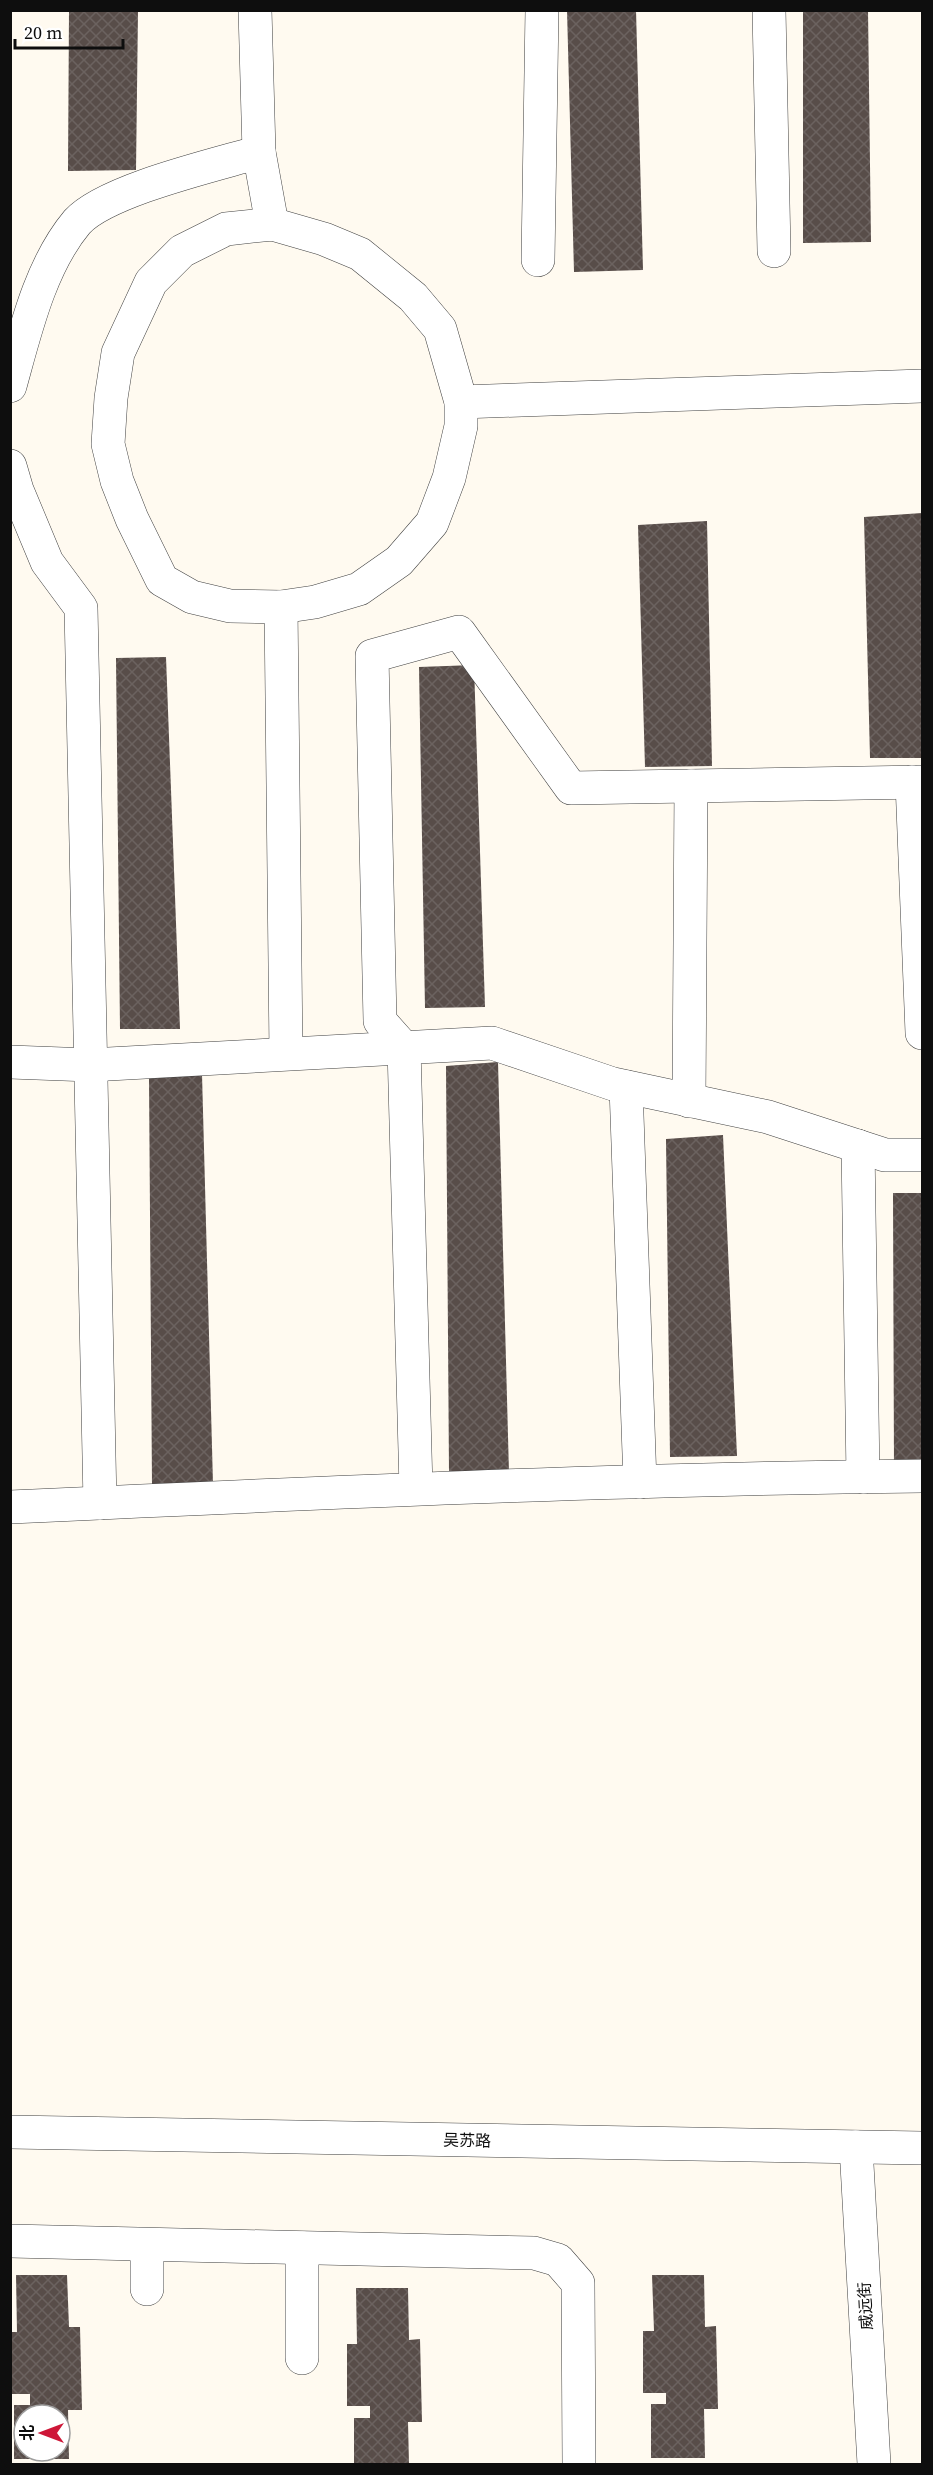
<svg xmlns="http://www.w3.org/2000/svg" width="933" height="2475" font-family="'Source Serif 4','Noto Sans SC',serif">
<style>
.building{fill:url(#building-cross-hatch);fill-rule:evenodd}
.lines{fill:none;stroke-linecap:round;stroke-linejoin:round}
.minor-casing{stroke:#414141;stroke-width:34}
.tertiary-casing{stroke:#414141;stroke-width:34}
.minor{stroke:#fff;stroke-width:33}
.tertiary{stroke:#fff;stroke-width:33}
.labels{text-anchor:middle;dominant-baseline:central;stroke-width:6;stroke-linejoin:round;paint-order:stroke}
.street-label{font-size:16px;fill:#0e0e0e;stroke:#fff}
</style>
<defs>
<pattern id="building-cross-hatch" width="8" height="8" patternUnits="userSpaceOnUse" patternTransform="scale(1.5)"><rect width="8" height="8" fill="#584d49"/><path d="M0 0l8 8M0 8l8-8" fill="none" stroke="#6b625f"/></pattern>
</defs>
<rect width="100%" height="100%" fill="#fffaf0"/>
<g class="building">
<polygon points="69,10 138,10 136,170 68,171"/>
<polygon points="567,10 636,10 643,270 574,272"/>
<polygon points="803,10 868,10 871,242 803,243"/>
<polygon points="922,513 922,758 870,758 864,517"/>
<polygon points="707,521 712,766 645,767 638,525"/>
<polygon points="166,657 180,1029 120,1029 116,658"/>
<polygon points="474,665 485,1007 425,1008 419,667"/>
<polygon points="498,1062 509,1473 449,1473 446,1066"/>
<polygon points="202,1074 213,1484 152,1485 149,1078"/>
<polygon points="723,1135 737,1456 670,1457 666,1139"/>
<polygon points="893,1193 922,1193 922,1469 894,1470"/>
<path d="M 16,2275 L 67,2275 L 69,2327 L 80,2327 L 82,2410 L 68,2410 L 69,2459 L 14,2459 L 14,2405 L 30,2405 L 30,2394 L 10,2394 L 10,2332 L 17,2332 ZM 24,2415 L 60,2415 L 60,2451 L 24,2451 Z"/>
<polygon points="652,2275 704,2275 705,2327 716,2326 718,2409 704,2409 705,2458 651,2458 651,2404 666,2404 666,2393 643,2393 643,2331 654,2331"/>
<polygon points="356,2288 408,2288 409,2340 420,2339 422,2422 408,2422 409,2464 354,2464 354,2418 370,2418 370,2406 347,2406 347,2344 357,2344"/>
</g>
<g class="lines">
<g class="minor-casing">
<g id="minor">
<polyline points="255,10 259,152 272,224"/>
<polyline points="769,10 774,251"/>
<polygon points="272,224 324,239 360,254 413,297 440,329 461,402 461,426 449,478 432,523 399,561 359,589 315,602 281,607 230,606 192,597 162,580 132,519 117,481 108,444 111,398 118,353 151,282 182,251 226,229"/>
<polyline points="538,260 542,10"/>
<path d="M 10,386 C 25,332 40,266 77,222 C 106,190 215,165 259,152"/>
<polyline points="461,402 922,386"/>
<polyline points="10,466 17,490 47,562 81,608 100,1503"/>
<polyline points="281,607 286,1053"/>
<polyline points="912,782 922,1033"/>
<polyline points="10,1062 90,1065 492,1043 613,1084 768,1117 885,1155 922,1155"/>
<polyline points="626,1087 640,1482"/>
<polyline points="689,1101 691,786"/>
<polyline points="858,1146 863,1477"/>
<polyline points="416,1488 404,1048 380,1021 372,656 459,632 571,788 922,782"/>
<path d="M 10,1507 C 314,1493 618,1479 922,1476"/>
<polyline points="10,2241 534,2253 558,2260 578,2283 579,2464"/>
<polyline points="147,2245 147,2289"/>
<polyline points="302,2248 302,2358"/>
</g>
</g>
<g class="tertiary-casing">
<g id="tertiary">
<polyline points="10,2132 922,2148"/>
<polyline points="856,2147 874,2464"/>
</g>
</g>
<use href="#minor" class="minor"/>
<use href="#tertiary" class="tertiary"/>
</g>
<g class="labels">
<g class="street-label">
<text transform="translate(467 2140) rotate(1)">吴苏路</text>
<text transform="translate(865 2306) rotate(-93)">威远街</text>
</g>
</g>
<rect width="933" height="2475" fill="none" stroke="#0e0e0e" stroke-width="24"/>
<g transform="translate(42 2433) rotate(270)"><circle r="28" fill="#ffffff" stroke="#9f9f9f" stroke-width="1.5"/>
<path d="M0-4.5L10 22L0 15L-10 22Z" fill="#ce1738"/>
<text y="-9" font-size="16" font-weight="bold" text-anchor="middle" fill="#0e0e0e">北</text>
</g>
<path d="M15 39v9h108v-9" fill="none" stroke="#0e0e0e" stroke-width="3"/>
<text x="24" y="39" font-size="18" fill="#0e0e0e" stroke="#ffffff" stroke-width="4.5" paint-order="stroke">20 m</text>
</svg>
